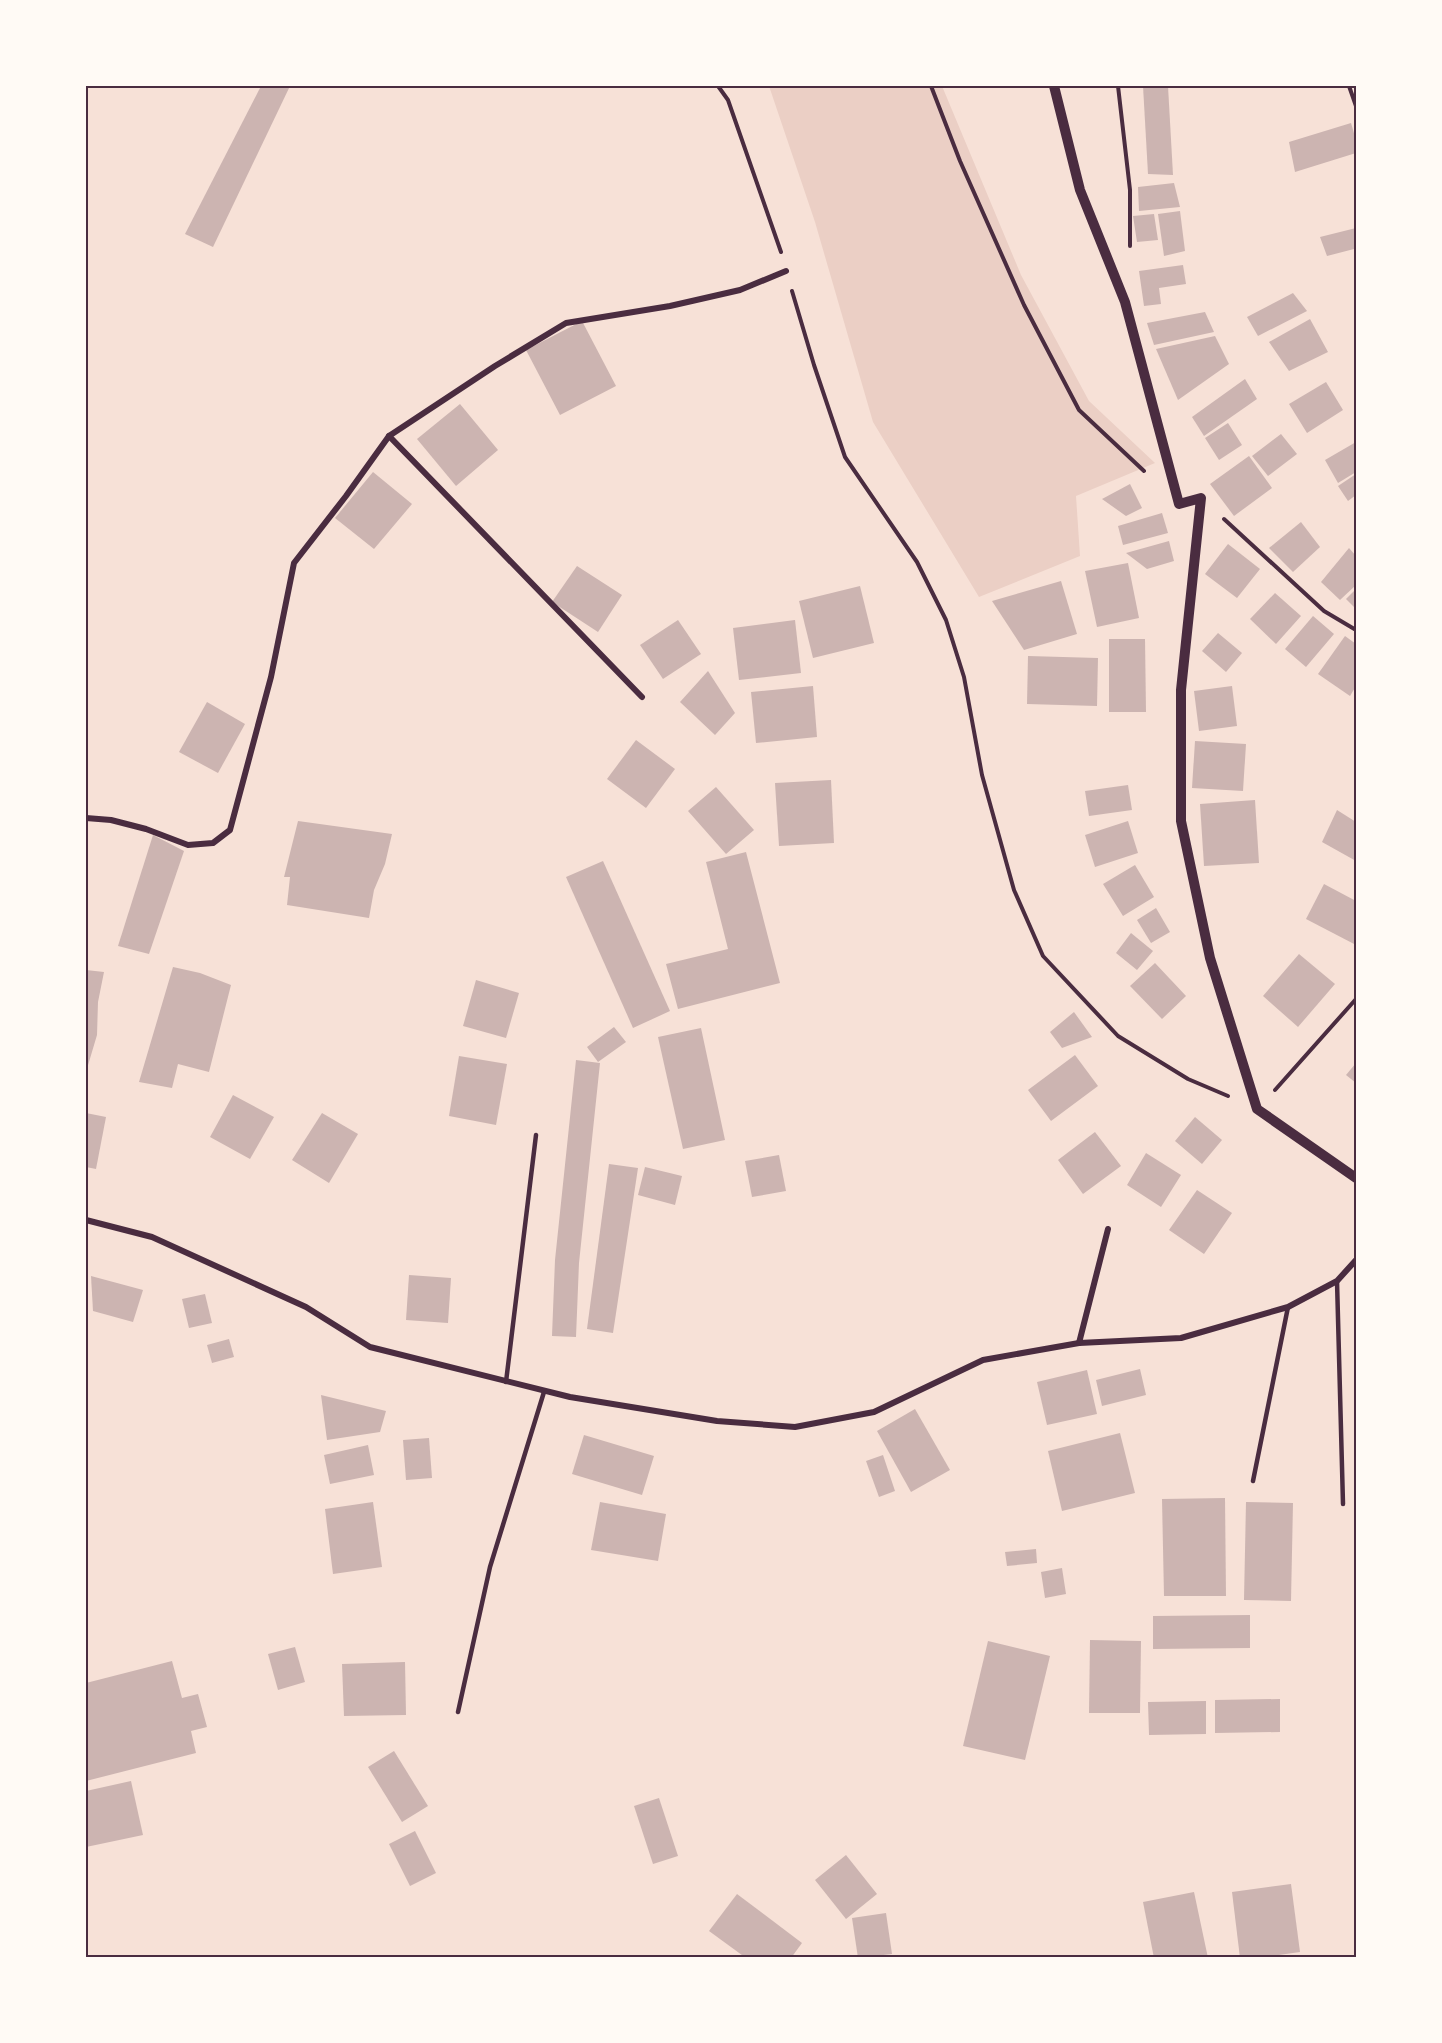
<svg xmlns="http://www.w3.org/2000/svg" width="1442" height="2043" font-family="'Work Sans',sans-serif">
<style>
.green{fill:#ebcfc5}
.building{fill:#ccb4b1}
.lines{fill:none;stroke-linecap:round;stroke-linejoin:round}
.path{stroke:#4a2c40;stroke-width:4}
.service{stroke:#4a2c40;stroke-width:4.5}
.minor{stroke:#4a2c40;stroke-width:6}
.tertiary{stroke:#4a2c40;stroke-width:10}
.neatline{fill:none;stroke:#4a2c40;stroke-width:2}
</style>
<rect width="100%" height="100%" fill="#f7e1d7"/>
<polygon class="green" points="769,86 942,86 1021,275 1089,401 1155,463 1076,496 1080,556 979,597 873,422 815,222"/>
<g class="building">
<polygon points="261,86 290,86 213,247 185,234"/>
<polygon points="1143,86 1168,86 1173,175 1148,174"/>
<polygon points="1351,123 1356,140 1356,153 1295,172 1289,142"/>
<polygon points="1174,183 1180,207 1139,211 1138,187"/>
<polygon points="1180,211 1185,251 1164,256 1158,214"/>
<polygon points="1154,214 1158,240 1137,242 1133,216"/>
<polygon points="1356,228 1356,255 1354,249 1327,256 1320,237"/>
<polygon points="1183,265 1186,284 1159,288 1161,304 1144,306 1139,271"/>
<polygon points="1293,293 1307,311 1258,336 1247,317"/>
<polygon points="1205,312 1214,332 1154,345 1147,323"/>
<polygon points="1310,319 1328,352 1289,371 1269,342"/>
<polygon points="582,321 616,386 560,415 526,350"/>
<polygon points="1215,336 1229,364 1178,400 1156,349"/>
<polygon points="1245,379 1257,399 1204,436 1192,417"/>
<polygon points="1326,382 1343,410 1307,433 1289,404"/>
<polygon points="460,404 498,450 456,486 417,439"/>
<polygon points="1228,423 1242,445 1219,460 1205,438"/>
<polygon points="1281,434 1297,454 1268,476 1252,456"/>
<polygon points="1356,442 1356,472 1338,483 1325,460"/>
<polygon points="1249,456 1272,488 1234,516 1210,484"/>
<polygon points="373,472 412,504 374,549 335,518"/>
<polygon points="1356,474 1356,495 1348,501 1338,486"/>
<polygon points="1130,484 1142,508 1126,516 1102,499"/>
<polygon points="1162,513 1168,533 1123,545 1118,526"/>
<polygon points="1301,522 1320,547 1293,572 1269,548"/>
<polygon points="1169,541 1174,561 1147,569 1126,553"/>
<polygon points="1228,544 1260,569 1237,598 1205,574"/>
<polygon points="1349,548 1356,556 1356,585 1340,600 1321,582"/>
<polygon points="1128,563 1139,618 1097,627 1085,571"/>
<polygon points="577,566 622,595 598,632 552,602"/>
<polygon points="1061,581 1077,634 1024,650 992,601"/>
<polygon points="860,586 874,643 813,658 799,601"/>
<polygon points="1356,589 1356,609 1346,599"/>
<polygon points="1275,593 1301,616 1276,644 1250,619"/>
<polygon points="1313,616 1334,634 1306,667 1285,649"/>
<polygon points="678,620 701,654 663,679 640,645"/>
<polygon points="795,620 801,673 739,680 733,628"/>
<polygon points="1218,633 1242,653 1226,672 1202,651"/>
<polygon points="1345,636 1356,644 1356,686 1350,696 1318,674"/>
<polygon points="1109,639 1145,639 1146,712 1109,712"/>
<polygon points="1028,656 1098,658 1097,706 1027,704"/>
<polygon points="708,671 735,713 715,735 680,702"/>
<polygon points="813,686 817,737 756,743 751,692"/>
<polygon points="1232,686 1237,726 1199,731 1194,691"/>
<polygon points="207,702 245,724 218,773 179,752"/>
<polygon points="636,740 675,769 646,808 607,779"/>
<polygon points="1195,741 1246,744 1243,791 1192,788"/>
<polygon points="831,780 834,843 779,846 775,783"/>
<polygon points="1128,785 1132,810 1089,816 1085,791"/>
<polygon points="716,787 754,830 726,854 688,811"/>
<polygon points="1255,800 1259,863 1204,866 1200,804"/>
<polygon points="1337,810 1356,822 1356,861 1322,842"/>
<polygon points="298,821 392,834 385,864 374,890 369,918 287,905 290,877 284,877"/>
<polygon points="1128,821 1138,853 1095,867 1085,835"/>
<polygon points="153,835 184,851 149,954 118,946"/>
<polygon points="746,852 780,983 678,1009 666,964 728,949 706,862"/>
<polygon points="603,861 670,1011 633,1028 566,877"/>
<polygon points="1135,865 1154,897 1123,916 1103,884"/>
<polygon points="1324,884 1356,901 1356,945 1306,919"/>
<polygon points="1156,908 1170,932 1151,943 1137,920"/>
<polygon points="1131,933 1153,951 1137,970 1116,953"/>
<polygon points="1299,954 1335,984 1298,1027 1263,996"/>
<polygon points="1155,963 1186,996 1162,1019 1130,986"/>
<polygon points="173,967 200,973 231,985 209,1072 178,1064 172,1088 139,1082"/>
<polygon points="86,970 104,972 98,1002 97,1035 86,1072"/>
<polygon points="476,980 519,993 506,1038 463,1026"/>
<polygon points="1074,1012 1092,1037 1062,1048 1050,1032"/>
<polygon points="614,1027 626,1042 598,1062 587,1047"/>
<polygon points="701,1028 725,1140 683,1149 658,1037"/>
<polygon points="1075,1055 1098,1086 1051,1121 1028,1090"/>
<polygon points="459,1056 507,1064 496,1125 449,1116"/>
<polygon points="576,1060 600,1063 579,1263 576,1337 552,1336 555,1260"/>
<polygon points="1356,1063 1356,1083 1346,1075"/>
<polygon points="233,1095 274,1117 250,1159 210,1137"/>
<polygon points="86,1113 106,1117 96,1169 86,1167"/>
<polygon points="322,1113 358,1134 329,1183 292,1160"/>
<polygon points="1195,1117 1222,1140 1202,1164 1175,1141"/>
<polygon points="1095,1132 1121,1166 1083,1194 1058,1160"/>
<polygon points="1146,1153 1181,1175 1161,1207 1127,1185"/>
<polygon points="779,1155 786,1191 752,1197 745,1161"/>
<polygon points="609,1164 638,1168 613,1333 587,1329"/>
<polygon points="645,1167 682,1176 675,1205 638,1195"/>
<polygon points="1197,1190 1232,1213 1204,1254 1169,1230"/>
<polygon points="409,1275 451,1278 448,1323 406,1320"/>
<polygon points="91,1276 143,1290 133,1322 93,1311"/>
<polygon points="205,1294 212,1323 189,1328 182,1299"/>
<polygon points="229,1339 234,1357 212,1363 207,1345"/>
<polygon points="1140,1369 1146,1395 1102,1406 1096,1380"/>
<polygon points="1087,1370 1097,1414 1047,1425 1037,1382"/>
<polygon points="321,1395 386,1411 380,1432 327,1440"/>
<polygon points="915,1409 950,1470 911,1492 877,1431"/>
<polygon points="1120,1433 1135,1493 1062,1511 1048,1451"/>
<polygon points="584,1435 654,1456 642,1495 572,1474"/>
<polygon points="429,1438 432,1478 406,1480 403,1440"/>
<polygon points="368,1445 374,1475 330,1484 324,1455"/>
<polygon points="883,1455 895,1491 879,1497 866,1461"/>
<polygon points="1225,1498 1226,1596 1164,1596 1162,1499"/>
<polygon points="373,1502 382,1567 333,1574 325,1509"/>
<polygon points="600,1502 666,1514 658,1561 591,1550"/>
<polygon points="1246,1502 1293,1503 1291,1601 1244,1600"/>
<polygon points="1036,1549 1037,1563 1007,1566 1005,1552"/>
<polygon points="1062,1568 1066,1594 1045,1598 1041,1572"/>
<polygon points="1250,1615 1250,1648 1153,1649 1153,1616"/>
<polygon points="1090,1640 1141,1641 1140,1713 1089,1713"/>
<polygon points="988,1641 1050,1656 1025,1760 963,1746"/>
<polygon points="295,1647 305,1682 278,1690 268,1654"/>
<polygon points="172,1661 182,1698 198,1694 207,1727 191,1731 196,1753 86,1781 86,1683"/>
<polygon points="405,1662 406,1715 344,1716 342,1664"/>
<polygon points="1280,1699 1280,1732 1215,1733 1215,1700"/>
<polygon points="1206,1701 1206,1734 1149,1735 1148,1702"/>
<polygon points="394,1751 428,1806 402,1822 368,1767"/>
<polygon points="131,1781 143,1835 86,1847 86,1791"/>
<polygon points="659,1798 678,1856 653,1864 634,1806"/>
<polygon points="415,1831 436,1873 410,1886 389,1844"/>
<polygon points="846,1855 877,1894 846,1919 815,1880"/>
<polygon points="1291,1884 1300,1952 1257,1958 1240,1958 1232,1892"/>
<polygon points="1194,1892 1208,1958 1154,1958 1143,1902"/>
<polygon points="737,1894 802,1943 791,1958 746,1958 709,1931"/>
<polygon points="886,1913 892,1954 858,1958 852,1918"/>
</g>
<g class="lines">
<g class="path">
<polyline points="718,86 728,100 781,252"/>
<polyline points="931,86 960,161 1024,305 1079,410 1144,471"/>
<polyline points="1118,86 1130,190 1130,246"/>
<polyline points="1349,86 1356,106"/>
<polyline points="792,291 814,365 845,457 917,562 946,620 964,677 982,775 1014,890 1043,956 1118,1036 1188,1079 1228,1096"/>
<polyline points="1224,519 1324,611 1356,630"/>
<polyline points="1275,1090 1356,999"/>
</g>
<g class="service">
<polyline points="1337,1281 1343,1504"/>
<polyline points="506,1382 536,1135"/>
<polyline points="1253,1481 1288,1307"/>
<polyline points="458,1712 490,1567 544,1392"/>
</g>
<g class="minor">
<polyline points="389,436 642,697"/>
<polyline points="86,818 111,820 146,829 188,845 213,843 230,830 271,677 294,563 346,496 389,436 495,366 566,323 670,306 740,290 786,271"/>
<polyline points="86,1220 152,1237 306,1307 370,1347 570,1397 717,1421 795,1427 874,1412 983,1360 1079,1343 1181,1338 1288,1307 1337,1281 1356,1260"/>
<polyline points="1079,1343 1108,1229"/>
</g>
<polyline class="tertiary" points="1054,86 1080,190 1125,302 1179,504 1201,498 1181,690 1181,821 1210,958 1257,1109 1356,1178"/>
</g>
<rect width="1442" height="2043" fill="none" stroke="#fffaf5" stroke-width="174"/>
<rect x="87" y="87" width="1268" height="1869" class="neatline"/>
</svg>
